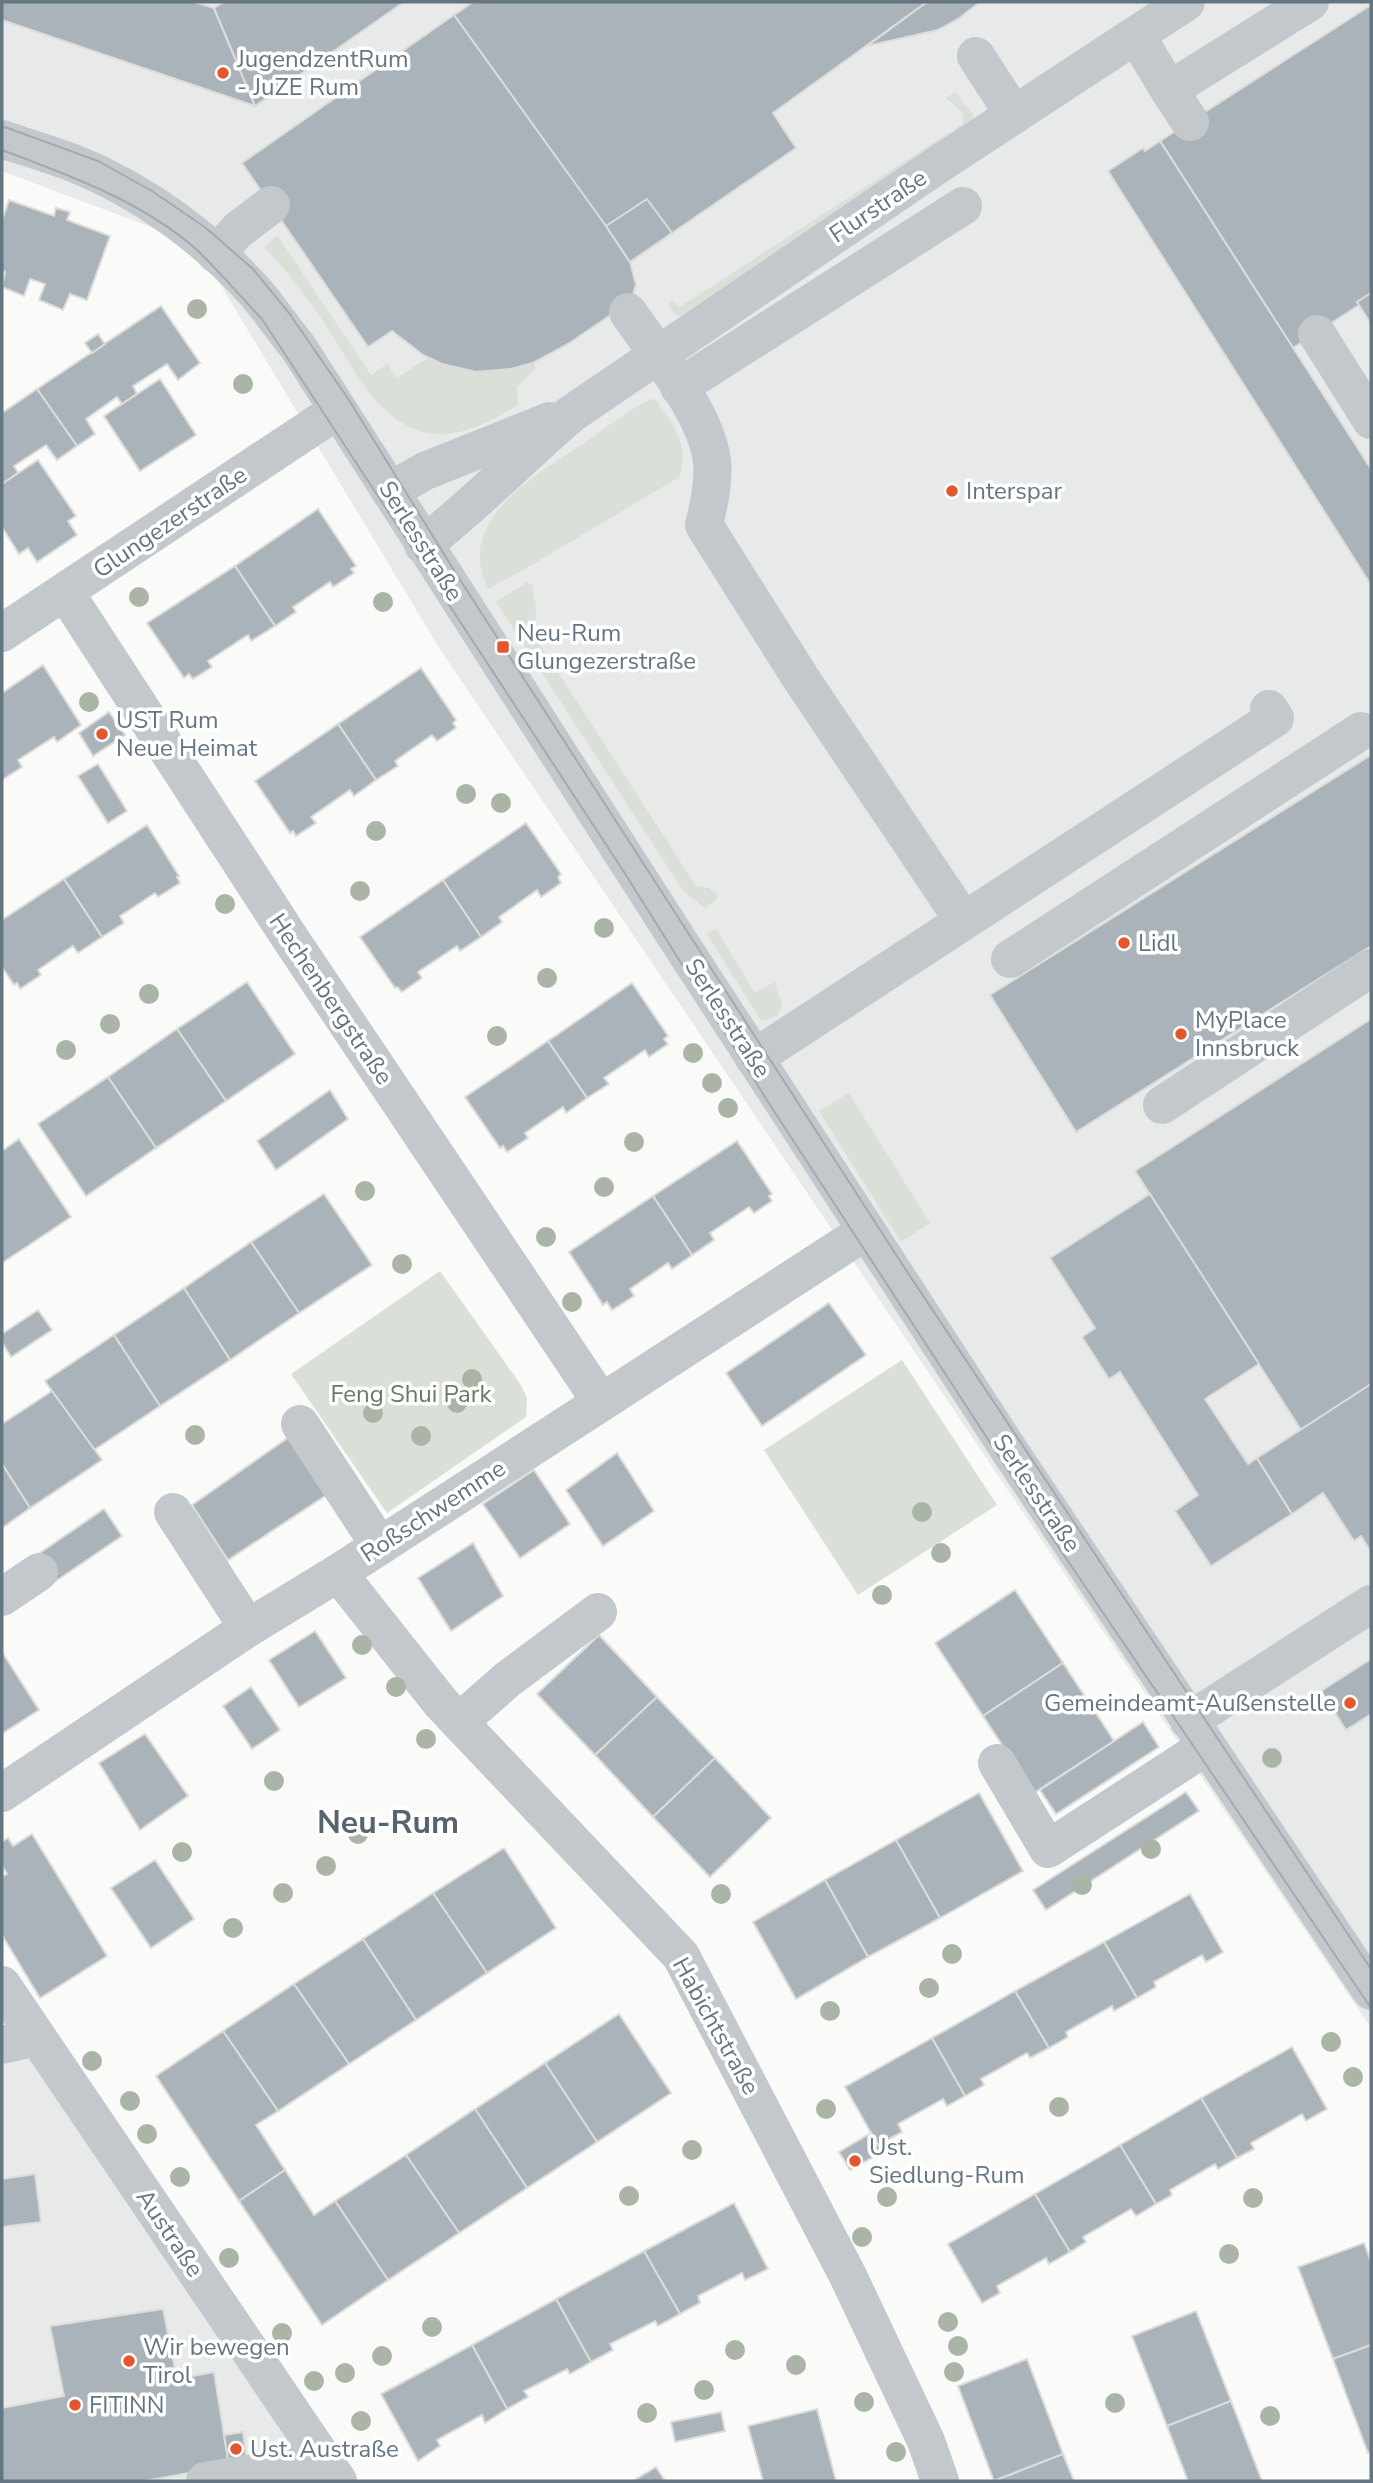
<svg xmlns="http://www.w3.org/2000/svg" width="1373" height="2483" font-family="'Nunito Sans',sans-serif">
<style>
.built{fill:#e8e9e9}
.green{fill:#dadfd7}
.building{fill:#aab3b9;stroke:#dcdcda;stroke-width:2}
.lines{fill:none;stroke-linecap:round;stroke-linejoin:round}
.minor{stroke:#c3c8cc;stroke-width:38}
.tram{stroke:#a2aab0;stroke-width:2}
.tree{fill:#aab4a7}
.poi-dot{fill:#e4572e;stroke:#fff;stroke-width:2.5}
.labels{text-anchor:middle;dominant-baseline:central;stroke-width:7;stroke-linejoin:round;paint-order:stroke}
.poi-label{font-size:24px;fill:#657683;stroke:#fff;text-anchor:start}
.street-label{font-size:24px;fill:#657683;stroke:#fff}
.park-label{font-size:24px;fill:#687a64;stroke:#fff}
.district-label{font-size:32px;font-weight:bold;fill:#57646e;stroke:#fff}
</style>
<rect width="100%" height="100%" fill="#fafaf8"/>
<g class="built">
<polygon points="2,2 1371,2 1371,2028 438,646 196,244 2,171"/>
<polygon points="2,1985 324,2461 205,2481 2,2481"/>
</g>
<g class="green">
<polygon points="955,92 972,113 974,120 682,316 675,315 668,304 673,300 679,307 683,305 961,125 964,120 962,112 946,98"/>
<path d="M 277,235 L 371,375 L 387,364 L 397,378 L 429,357 C 464,374 496,374 533,363 L 536,368 L 517,387 L 518,405 C 493,420 459,439 428,433 C 377,423 353,366 327,327 C 308,298 288,272 264,247 Z"/>
<path d="M 651,399 L 656,400 C 673,425 691,446 679,477 L 530,566 L 488,589 C 483,577 479,566 480,552 C 483,504 548,467 584,443 C 605,429 627,410 651,399 Z"/>
<polygon points="527,582 532,585 536,609 534,635 696,886 709,888 717,895 717,899 705,908 684,892 496,602"/>
<polygon points="716,929 755,993 775,982 782,1006 778,1015 766,1020 760,1019 707,934"/>
<polygon points="849,1093 930,1223 901,1242 819,1111"/>
<polygon points="440,1271 521,1385 527,1398 526,1417 387,1513 291,1374"/>
<polygon points="902,1360 997,1505 858,1595 764,1450"/>
</g>
<g class="building">
<polygon points="2,2 194,2 214,8 255,106 2,20"/>
<polygon points="224,2 404,2 255,106 214,8"/>
<polygon points="473,2 927,2 773,113 796,148 630,262 454,15"/>
<polygon points="927,2 980,2 958,19 938,30 867,46"/>
<polygon points="1371,5 1371,293 1357,302 1359,305 1293,348 1160,141"/>
<polygon points="454,15 606,226 630,262 636,285 632,297 624,306 568,344 533,363 511,369 476,372 442,364 423,355 392,331 368,347 242,163"/>
<polygon points="1160,141 1371,469 1371,585 1108,171 1143,148 1145,151"/>
<polygon points="647,199 672,233 630,262 606,226"/>
<polygon points="9,200 54,216 56,208 70,212 67,220 110,236 87,300 70,294 63,310 39,300 45,284 30,279 24,296 2,287 5,272 2,271 2,221"/>
<polygon points="1371,293 1371,324 1357,302"/>
<polygon points="161,306 200,363 178,380 167,364 133,386 137,394 122,404 117,397 86,419 95,434 77,446 37,389"/>
<polygon points="98,334 105,344 92,353 85,343"/>
<polygon points="160,379 196,435 140,471 104,416"/>
<polygon points="37,389 77,446 57,460 46,445 14,466 18,473 2,484 2,413"/>
<polygon points="38,460 76,516 68,521 77,535 37,562 28,548 19,554 2,527 2,484"/>
<polygon points="318,509 356,566 351,569 354,573 333,587 330,582 293,607 296,612 275,626 235,566"/>
<polygon points="235,566 275,626 251,641 248,635 208,661 212,667 193,679 189,674 184,678 147,623"/>
<polygon points="43,665 81,725 57,742 54,737 18,760 22,767 2,780 2,693"/>
<polygon points="421,668 456,720 453,723 456,728 437,741 432,735 395,761 398,766 376,780 338,724"/>
<polygon points="109,712 125,735 93,756 79,733"/>
<polygon points="338,724 376,780 354,796 350,790 311,817 316,823 296,836 293,831 290,833 255,781"/>
<polygon points="1371,755 1371,946 1076,1132 990,995"/>
<polygon points="98,764 127,811 108,823 78,776"/>
<polygon points="526,823 561,874 558,877 561,883 541,897 537,890 499,917 502,922 481,937 443,880"/>
<polygon points="147,825 179,876 177,877 180,883 158,897 155,893 120,916 124,923 102,937 64,879"/>
<polygon points="64,879 102,937 78,953 73,946 38,970 41,975 20,989 17,983 14,985 2,967 2,920"/>
<polygon points="443,880 481,937 460,951 457,946 418,972 422,978 402,992 397,987 395,988 360,937"/>
<polygon points="247,982 295,1054 226,1101 177,1029"/>
<polygon points="632,983 668,1036 664,1039 668,1044 649,1057 645,1050 604,1078 609,1084 587,1098 548,1041"/>
<polygon points="1371,1019 1371,1384 1301,1430 1135,1171"/>
<polygon points="177,1029 226,1101 156,1148 108,1077"/>
<polygon points="548,1041 587,1098 566,1113 563,1107 525,1133 528,1138 507,1152 503,1146 500,1148 465,1097"/>
<polygon points="108,1077 156,1148 86,1196 38,1124"/>
<polygon points="330,1090 348,1119 276,1170 257,1141"/>
<polygon points="19,1139 71,1217 2,1263 2,1151"/>
<polygon points="737,1141 772,1194 769,1196 772,1201 754,1213 749,1207 710,1233 714,1240 692,1255 653,1196"/>
<polygon points="324,1194 372,1265 299,1313 251,1242"/>
<polygon points="1150,1194 1259,1364 1205,1399 1248,1464 1257,1458 1292,1514 1211,1566 1175,1511 1198,1495 1120,1372 1109,1379 1082,1337 1095,1328 1050,1258"/>
<polygon points="653,1196 692,1255 672,1269 668,1263 630,1289 634,1296 612,1310 607,1302 603,1305 569,1252"/>
<polygon points="251,1242 299,1313 230,1360 184,1288"/>
<polygon points="184,1288 230,1360 160,1406 114,1335"/>
<polygon points="829,1303 866,1355 762,1426 726,1373"/>
<polygon points="38,1310 52,1330 11,1357 2,1342 2,1334"/>
<polygon points="114,1335 160,1406 94,1450 45,1381"/>
<polygon points="1371,1384 1371,1552 1361,1536 1354,1541 1323,1493 1292,1514 1257,1458"/>
<polygon points="52,1391 102,1460 30,1508 2,1464 2,1424"/>
<polygon points="292,1435 331,1492 228,1560 192,1505"/>
<polygon points="617,1453 654,1511 603,1546 566,1490"/>
<polygon points="2,1464 30,1508 2,1528"/>
<polygon points="534,1470 570,1524 520,1558 483,1504"/>
<polygon points="104,1509 122,1536 53,1583 34,1557"/>
<polygon points="473,1543 503,1596 451,1631 418,1578"/>
<polygon points="1015,1590 1063,1663 983,1716 935,1643"/>
<polygon points="315,1631 346,1678 299,1707 269,1660"/>
<polygon points="599,1635 657,1697 595,1755 537,1694"/>
<polygon points="2,1652 39,1710 3,1733 2,1730"/>
<polygon points="1371,1659 1371,1714 1346,1730 1321,1691"/>
<polygon points="1063,1663 1114,1741 1034,1793 983,1716"/>
<polygon points="251,1687 280,1730 252,1749 223,1706"/>
<polygon points="657,1697 715,1758 653,1817 595,1755"/>
<polygon points="1143,1722 1159,1747 1056,1814 1040,1790"/>
<polygon points="145,1734 188,1796 140,1830 99,1763"/>
<polygon points="715,1758 771,1818 710,1877 653,1817"/>
<polygon points="1186,1792 1199,1811 1046,1910 1033,1890"/>
<polygon points="979,1793 1023,1871 940,1918 896,1840"/>
<polygon points="32,1834 107,1956 40,1998 2,1935 2,1877 7,1874 2,1865 2,1842 8,1838 13,1846"/>
<polygon points="896,1840 940,1918 868,1957 825,1880"/>
<polygon points="504,1848 556,1928 487,1973 433,1893"/>
<polygon points="155,1860 194,1919 151,1948 111,1888"/>
<polygon points="825,1880 868,1957 796,1999 753,1922"/>
<polygon points="433,1893 487,1973 416,2020 363,1939"/>
<polygon points="1190,1894 1223,1952 1206,1962 1202,1955 1154,1982 1156,1987 1137,1998 1104,1942"/>
<polygon points="363,1939 416,2020 349,2064 294,1984"/>
<polygon points="1104,1942 1137,1998 1114,2011 1112,2006 1066,2032 1068,2037 1049,2048 1015,1991"/>
<polygon points="294,1984 349,2064 278,2111 223,2031"/>
<polygon points="1015,1991 1049,2048 1030,2058 1027,2053 981,2079 984,2085 965,2096 932,2038"/>
<polygon points="619,2014 671,2093 597,2142 545,2063"/>
<polygon points="223,2031 278,2111 256,2125 285,2170 239,2201 156,2076"/>
<polygon points="932,2038 965,2096 947,2106 943,2099 898,2124 902,2132 878,2145 845,2087"/>
<polygon points="1292,2047 1327,2109 1306,2121 1302,2114 1251,2143 1254,2149 1237,2158 1201,2098"/>
<polygon points="545,2063 597,2142 527,2188 475,2109"/>
<polygon points="1201,2098 1237,2158 1218,2169 1215,2164 1170,2190 1172,2195 1156,2204 1120,2145"/>
<polygon points="475,2109 527,2188 459,2233 406,2155"/>
<polygon points="871,2133 882,2152 850,2170 839,2152"/>
<polygon points="1120,2145 1156,2204 1136,2216 1131,2209 1083,2237 1086,2242 1070,2252 1035,2194"/>
<polygon points="406,2155 459,2233 388,2280 335,2201"/>
<polygon points="285,2170 314,2215 335,2201 388,2280 322,2325 239,2201"/>
<polygon points="35,2174 41,2222 2,2227 2,2179"/>
<polygon points="1035,2194 1070,2252 1049,2264 1046,2258 997,2286 1000,2293 982,2303 948,2244"/>
<polygon points="734,2203 768,2269 745,2280 742,2273 698,2296 700,2303 680,2314 644,2251"/>
<polygon points="1364,2243 1371,2262 1371,2345 1333,2359 1298,2267"/>
<polygon points="644,2251 680,2314 658,2326 655,2321 610,2344 613,2350 591,2362 556,2299"/>
<polygon points="556,2299 591,2362 570,2374 567,2369 524,2391 528,2397 507,2409 472,2345"/>
<polygon points="163,2309 177,2379 214,2372 229,2466 144,2481 2,2481 2,2408 64,2396 50,2326"/>
<polygon points="1196,2311 1231,2401 1167,2426 1132,2336"/>
<polygon points="472,2345 507,2409 485,2423 482,2415 437,2440 440,2446 418,2461 381,2394"/>
<polygon points="1371,2345 1371,2452 1368,2453 1333,2359"/>
<polygon points="1027,2359 1063,2454 994,2481 958,2386"/>
<polygon points="1231,2401 1262,2481 1188,2481 1167,2426"/>
<polygon points="817,2409 836,2481 763,2481 748,2426"/>
<polygon points="721,2412 725,2431 675,2442 671,2422"/>
<polygon points="243,2432 247,2462 229,2465 224,2435"/>
<polygon points="1063,2454 1074,2481 994,2481"/>
<polygon points="656,2467 665,2481 633,2481"/>
</g>
<g class="lines">
<g class="minor">
<polyline points="1136,35 1169,90 1310,2"/>
<polyline points="976,56 1014,115"/>
<polyline points="1169,90 1190,122"/>
<path d="M 2,139 C 25,147 49,154 73,163 C 141,190 206,237 255,292 C 270,309 283,329 298,347 L 678,940 L 1009,1450 L 1371,1991"/>
<polyline points="216,254 238,230 271,205"/>
<path d="M 628,312 C 655,352 706,412 712,461 C 714,482 709,504 704,525 L 800,677 L 963,920"/>
<polyline points="1317,334 1371,420"/>
<polyline points="679,387 963,206"/>
<polyline points="390,491 425,471 550,421"/>
<path d="M 423,545 C 476,504 521,457 571,414 L 939,164 L 1186,2"/>
<polyline points="65,592 292,941 601,1402"/>
<polyline points="2,633 338,410"/>
<polyline points="1010,959 1361,731"/>
<polyline points="754,1058 1275,718 1269,709"/>
<polyline points="1162,1105 1371,968"/>
<polyline points="300,1424 380,1546"/>
<polyline points="173,1512 248,1628"/>
<polyline points="338,1573 441,1703 681,1956 848,2276 926,2441 940,2481"/>
<polyline points="2,1597 39,1572"/>
<polyline points="1189,1721 1371,1604"/>
<polyline points="459,1722 508,1679 598,1612"/>
<polyline points="997,1763 1048,1849 1207,1746"/>
<polyline points="2,1793 248,1628 338,1573 866,1231"/>
<polyline points="2,1985 338,2481"/>
<polyline points="2,2045 37,2037"/>
<polyline points="205,2481 324,2461"/>
</g>
<g class="tram">
<polyline points="2,126 98,161 152,191 206,228 253,269 289,313 349,400 455,572 904,1267 1371,1969"/>
<path d="M 2,150 C 69,175 141,201 196,249 C 219,271 240,296 262,319 L 624,872 L 770,1105 L 1053,1539 L 1371,2008"/>
</g>
</g>
<g class="tree">
<circle cx="197" cy="309" r="10"/>
<circle cx="243" cy="384" r="10"/>
<circle cx="139" cy="597" r="10"/>
<circle cx="383" cy="602" r="10"/>
<circle cx="89" cy="702" r="10"/>
<circle cx="466" cy="794" r="10"/>
<circle cx="501" cy="803" r="10"/>
<circle cx="376" cy="831" r="10"/>
<circle cx="360" cy="891" r="10"/>
<circle cx="225" cy="904" r="10"/>
<circle cx="604" cy="928" r="10"/>
<circle cx="547" cy="978" r="10"/>
<circle cx="149" cy="994" r="10"/>
<circle cx="110" cy="1024" r="10"/>
<circle cx="497" cy="1036" r="10"/>
<circle cx="66" cy="1050" r="10"/>
<circle cx="693" cy="1053" r="10"/>
<circle cx="712" cy="1083" r="10"/>
<circle cx="728" cy="1108" r="10"/>
<circle cx="634" cy="1142" r="10"/>
<circle cx="604" cy="1187" r="10"/>
<circle cx="365" cy="1191" r="10"/>
<circle cx="546" cy="1237" r="10"/>
<circle cx="402" cy="1264" r="10"/>
<circle cx="572" cy="1302" r="10"/>
<circle cx="472" cy="1379" r="10"/>
<circle cx="457" cy="1403" r="10"/>
<circle cx="373" cy="1413" r="10"/>
<circle cx="195" cy="1435" r="10"/>
<circle cx="421" cy="1436" r="10"/>
<circle cx="922" cy="1512" r="10"/>
<circle cx="941" cy="1553" r="10"/>
<circle cx="882" cy="1595" r="10"/>
<circle cx="362" cy="1645" r="10"/>
<circle cx="396" cy="1687" r="10"/>
<circle cx="426" cy="1739" r="10"/>
<circle cx="1272" cy="1758" r="10"/>
<circle cx="274" cy="1781" r="10"/>
<circle cx="358" cy="1834" r="10"/>
<circle cx="1151" cy="1849" r="10"/>
<circle cx="182" cy="1852" r="10"/>
<circle cx="326" cy="1866" r="10"/>
<circle cx="1082" cy="1885" r="10"/>
<circle cx="283" cy="1893" r="10"/>
<circle cx="721" cy="1894" r="10"/>
<circle cx="233" cy="1928" r="10"/>
<circle cx="952" cy="1954" r="10"/>
<circle cx="929" cy="1988" r="10"/>
<circle cx="830" cy="2011" r="10"/>
<circle cx="1331" cy="2042" r="10"/>
<circle cx="92" cy="2061" r="10"/>
<circle cx="1353" cy="2077" r="10"/>
<circle cx="130" cy="2101" r="10"/>
<circle cx="1059" cy="2107" r="10"/>
<circle cx="826" cy="2109" r="10"/>
<circle cx="147" cy="2134" r="10"/>
<circle cx="692" cy="2150" r="10"/>
<circle cx="180" cy="2177" r="10"/>
<circle cx="629" cy="2196" r="10"/>
<circle cx="887" cy="2197" r="10"/>
<circle cx="1253" cy="2198" r="10"/>
<circle cx="862" cy="2237" r="10"/>
<circle cx="1229" cy="2254" r="10"/>
<circle cx="229" cy="2258" r="10"/>
<circle cx="948" cy="2322" r="10"/>
<circle cx="432" cy="2327" r="10"/>
<circle cx="282" cy="2333" r="10"/>
<circle cx="958" cy="2346" r="10"/>
<circle cx="735" cy="2350" r="10"/>
<circle cx="382" cy="2356" r="10"/>
<circle cx="796" cy="2365" r="10"/>
<circle cx="954" cy="2372" r="10"/>
<circle cx="345" cy="2373" r="10"/>
<circle cx="314" cy="2381" r="10"/>
<circle cx="704" cy="2390" r="10"/>
<circle cx="864" cy="2402" r="10"/>
<circle cx="1115" cy="2403" r="10"/>
<circle cx="647" cy="2413" r="10"/>
<circle cx="1270" cy="2416" r="10"/>
<circle cx="361" cy="2421" r="10"/>
<circle cx="896" cy="2452" r="10"/>
</g>
<g class="poi-dot">
<circle cx="223" cy="73" r="7"/>
<circle cx="952" cy="491" r="7"/>
<rect x="496" y="640" width="14" height="14" rx="3.5"/>
<circle cx="102" cy="734" r="7"/>
<circle cx="1124" cy="943" r="7"/>
<circle cx="1181" cy="1034" r="7"/>
<circle cx="1350" cy="1703" r="7"/>
<circle cx="855" cy="2161" r="7"/>
<circle cx="129" cy="2361" r="7"/>
<circle cx="75" cy="2405" r="7"/>
<circle cx="236" cy="2449" r="7"/>
</g>
<g class="labels">
<g class="poi-label">
<text x="237" y="59">JugendzentRum<tspan x="237" dy="28">- JuZE Rum</tspan></text>
<text x="966" y="491">Interspar</text>
<text x="517" y="633">Neu-Rum<tspan x="517" dy="28">Glungezerstraße</tspan></text>
<text x="116" y="720">UST Rum<tspan x="116" dy="28">Neue Heimat</tspan></text>
<text x="1138" y="943">Lidl</text>
<text x="1195" y="1020">MyPlace<tspan x="1195" dy="28">Innsbruck</tspan></text>
<text x="1336" y="1703" text-anchor="end">Gemeindeamt-Außenstelle</text>
<text x="869" y="2147">Ust.<tspan x="869" dy="28">Siedlung-Rum</tspan></text>
<text x="143" y="2347">Wir bewegen<tspan x="143" dy="28">Tirol</tspan></text>
<text x="89" y="2405">FITINN</text>
<text x="250" y="2449">Ust. Austraße</text>
</g>
<g class="street-label">
<text transform="translate(878 206) rotate(-34)">Flurstraße</text>
<text transform="translate(170 522) rotate(-34)">Glungezerstraße</text>
<text transform="translate(421 541) rotate(58)">Serlesstraße</text>
<text transform="translate(331 999) rotate(56)">Hechenbergstraße</text>
<text transform="translate(728 1018) rotate(57)">Serlesstraße</text>
<text transform="translate(1037 1493) rotate(56)">Serlesstraße</text>
<text transform="translate(433 1511) rotate(-33)">Roßschwemme</text>
<text transform="translate(716 2026) rotate(61)">Habichtstraße</text>
<text transform="translate(170 2233) rotate(56)">Austraße</text>
</g>
<g class="park-label">
<text x="411" y="1394">Feng Shui Park</text>
</g>
<g class="district-label">
<text x="388" y="1822">Neu-Rum</text>
</g>
</g>
<rect width="1373" height="2483" fill="none" stroke="#657683" stroke-width="7"/>
</svg>
